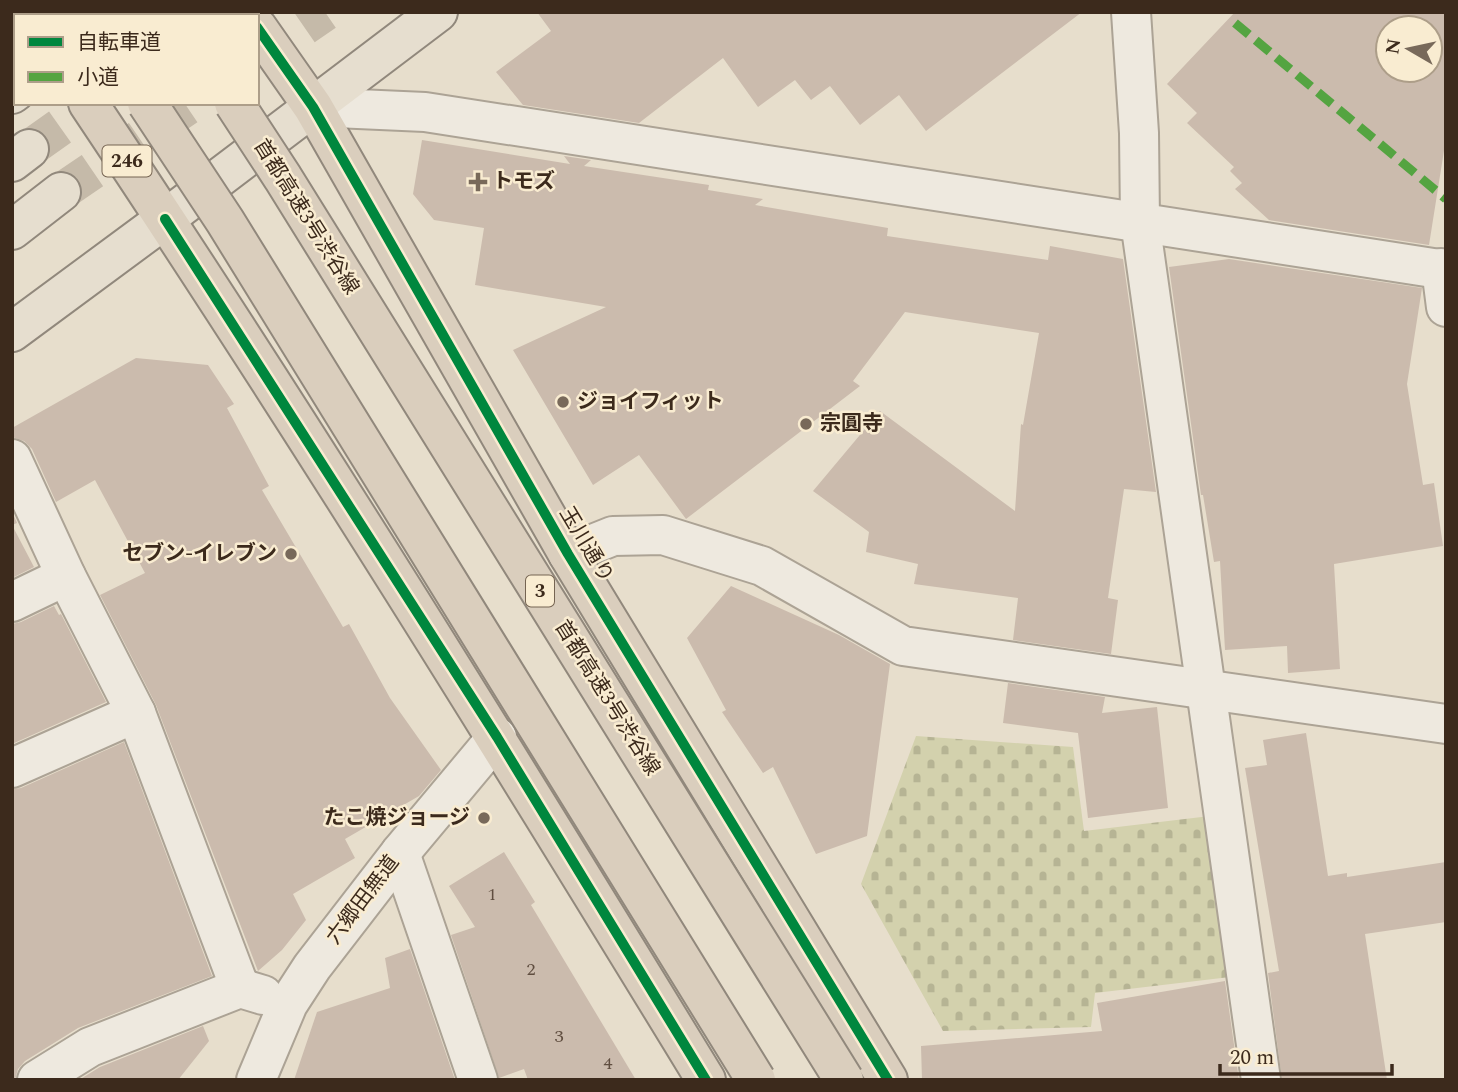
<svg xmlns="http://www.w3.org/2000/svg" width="1458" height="1092" font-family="Spectral,'Noto Sans JP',serif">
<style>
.cemetery{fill:url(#cemetery-stones)}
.building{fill:#cbbbad;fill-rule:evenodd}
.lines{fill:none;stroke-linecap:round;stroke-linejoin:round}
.major-tunnel{stroke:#c5baa9;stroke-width:38;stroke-dasharray:38 19;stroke-linecap:butt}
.minor-casing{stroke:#aca395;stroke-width:42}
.major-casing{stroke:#91887c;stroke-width:42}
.highway-casing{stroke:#91887c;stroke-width:42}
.minor{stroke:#eee9df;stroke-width:38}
.major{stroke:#e6decf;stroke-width:38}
.highway{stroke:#dacebd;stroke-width:38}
.highway-bridge-casing{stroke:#91887c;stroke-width:42;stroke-linecap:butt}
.highway-bridge{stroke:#dacebd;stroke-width:38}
.quiet{stroke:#54a441;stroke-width:9;stroke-dasharray:18 9;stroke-linecap:butt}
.cycleway-casing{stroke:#f9ecd1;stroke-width:15}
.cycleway{stroke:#00873e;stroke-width:10}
.poi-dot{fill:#78695a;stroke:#f9ecd1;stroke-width:2.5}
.labels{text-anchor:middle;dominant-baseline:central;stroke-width:5;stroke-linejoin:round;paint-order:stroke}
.number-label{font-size:18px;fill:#604e40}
.shield{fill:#f9ecd1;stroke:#756452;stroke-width:2}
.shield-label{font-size:19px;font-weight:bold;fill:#3c2a1c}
.poi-label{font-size:21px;font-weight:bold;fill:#3c2a1c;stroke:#f9ecd1;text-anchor:start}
.street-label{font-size:21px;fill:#3c2a1c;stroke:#f9ecd1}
</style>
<defs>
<pattern id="cemetery-stones" width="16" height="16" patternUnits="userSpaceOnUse" patternTransform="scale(1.75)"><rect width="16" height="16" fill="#d3d1ad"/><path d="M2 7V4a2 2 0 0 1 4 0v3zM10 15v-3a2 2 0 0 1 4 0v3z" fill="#b6b494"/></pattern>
</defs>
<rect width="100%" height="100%" fill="#e7decc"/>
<polygon class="cemetery" points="916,736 1073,747 1084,831 1210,816 1230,977 1095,993 1091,1027 943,1031 861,884"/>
<g class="building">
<polygon points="537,12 1082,12 926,131 899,95 860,125 830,86 811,100 795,80 758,107 723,58 639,123 523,105 496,72 551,31"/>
<path d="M 1235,12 L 1446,12 L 1446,138 L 1429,245 L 1269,220 L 1235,189 L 1242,183 L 1230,171 L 1234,167 L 1187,123 L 1197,113 L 1167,84 ZM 1388,28 L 1430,28 L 1430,70 L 1388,70 Z"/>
<polygon points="422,140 570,164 564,156 591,160 584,166 709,185 708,190 763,199 755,205 888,228 887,236 1048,260 1050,246 1123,259 1156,492 1124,489 1108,598 1118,600 1111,654 1013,640 1018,598 914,584 918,564 866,552 869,532 813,491 880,411 1015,511 1021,424 1023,425 1039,333 905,312 853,381 860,386 686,519 639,455 593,485 513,350 606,307 475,285 484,228 434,220 413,194"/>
<polygon points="1229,259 1422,288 1407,384 1423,485 1434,483 1443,546 1334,564 1340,669 1288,673 1287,646 1225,650 1220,561 1214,562 1203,495 1201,495 1169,267"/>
<polygon points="136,358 208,365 234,404 227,408 269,486 262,490 343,627 349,624 390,698 441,770 419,796 345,839 355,858 293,894 306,920 282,950 258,971 156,705 100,595 145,573 95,480 56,502 32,449 24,441 12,437 12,428"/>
<polygon points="12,512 17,523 12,525 34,567 12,578"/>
<polygon points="731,586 839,635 890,664 867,836 816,854 773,767 763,773 722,712 726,710 687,638"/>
<polygon points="54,606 59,615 61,614 106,702 12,744 12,624 21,622"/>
<polygon points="1008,683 1105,697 1102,713 1157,707 1168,808 1088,818 1078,733 1003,723"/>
<polygon points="1306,733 1328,876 1347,873 1347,877 1446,862 1446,922 1365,934 1387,1080 1282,1080 1268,973 1279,971 1245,768 1267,765 1263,740"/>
<polygon points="124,742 212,976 78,1028 25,1061 18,1069 15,1080 12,1080 12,789 21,788"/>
<polygon points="504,852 535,902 531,905 636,1080 528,1080 524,1069 499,1078 451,935 475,927 449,886"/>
<polygon points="410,949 455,1080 294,1080 317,1012 390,988 385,958"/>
<polygon points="1225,981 1239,1080 922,1080 921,1046 1102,1031 1097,1003"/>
<polygon points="203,1026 209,1041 178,1080 79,1080 100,1067"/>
</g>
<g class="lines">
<g class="major-tunnel">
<polyline points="217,16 221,12"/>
<polyline points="257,59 325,12"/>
<polyline points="29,149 94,103"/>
<polyline points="61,192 192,103"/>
</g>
<g class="minor-casing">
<g id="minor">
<polyline points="1131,12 1139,133 1140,221 1261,1080"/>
<polyline points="313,107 425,112 1446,270"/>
<polyline points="1441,268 1446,307"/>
<polyline points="12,459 66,576 136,713 240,988"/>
<polyline points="568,554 613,536 663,535 762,566 903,646 1446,724"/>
<polyline points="12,602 66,576"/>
<polyline points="12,768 136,713"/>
<polyline points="400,853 478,1080"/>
<polyline points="37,1080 90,1047 240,988 263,995"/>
<polyline points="256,1080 288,1004 312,967 400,853 497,737"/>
</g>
</g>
<g class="major-casing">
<g id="major">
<polyline points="122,16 127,12"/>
<polyline points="12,94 16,91"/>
<polyline points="12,162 29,149"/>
<polyline points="12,230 61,192"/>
<polyline points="12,332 165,219 438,12"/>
</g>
</g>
<g class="highway-casing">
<g id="highway">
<polyline points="26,12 28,16"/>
<polyline points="88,12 90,16"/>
<polyline points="174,12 177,16"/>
<polyline points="257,27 313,107 568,554 888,1080"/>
<path d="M 88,103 C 302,423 505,751 706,1080"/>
</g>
</g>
<use href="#minor" class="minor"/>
<use href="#major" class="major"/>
<use href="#highway" class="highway"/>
<g class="highway-bridge-casing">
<g id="highway-bridge">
<polyline points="147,103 225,221 756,1080"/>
<polyline points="234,103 283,178 844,1080"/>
</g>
</g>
<use href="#highway-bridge" class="highway-bridge"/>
<polyline class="quiet" points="1235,23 1446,199"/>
<g class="cycleway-casing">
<g id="cycleway">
<polyline points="257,27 313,107 568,554 888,1080"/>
<polyline points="165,219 497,737 706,1080"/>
</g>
</g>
<use href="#cycleway" class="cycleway"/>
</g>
<g class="poi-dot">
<path d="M474.5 171.5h7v7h7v7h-7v7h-7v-7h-7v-7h7z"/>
<circle cx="563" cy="402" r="7"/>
<circle cx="806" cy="424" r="7"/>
<circle cx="291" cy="554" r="7"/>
<circle cx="484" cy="818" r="7"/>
</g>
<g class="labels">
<g class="number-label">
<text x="492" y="894">1</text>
<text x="531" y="969">2</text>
<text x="559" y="1036">3</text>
<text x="608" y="1063">4</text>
</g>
<g class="shield">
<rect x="102.5" y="145.5" width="49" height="31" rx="5"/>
<rect x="526" y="575.5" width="28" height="31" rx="5"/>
</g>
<g class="shield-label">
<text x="127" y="161">246</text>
<text x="540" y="591">3</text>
</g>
<g class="poi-label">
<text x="492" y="182">トモズ</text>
<text x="577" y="402">ジョイフィット</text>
<text x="820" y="424">宗圓寺</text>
<text x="277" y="554" text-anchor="end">セブン-イレブン</text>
<text x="470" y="818" text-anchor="end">たこ焼ジョージ</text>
</g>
<g class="street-label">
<text transform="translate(306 217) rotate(58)">首都高速3号渋谷線</text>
<text transform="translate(586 545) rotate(59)">玉川通り</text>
<text transform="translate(607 698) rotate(58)">首都高速3号渋谷線</text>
<text transform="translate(363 900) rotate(-53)">六郷田無道</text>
</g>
</g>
<rect width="1458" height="1092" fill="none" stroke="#3c2a1c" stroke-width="28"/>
<rect x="14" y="14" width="245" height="91" fill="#f9ecd1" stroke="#ad9e89" stroke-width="2"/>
<rect x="28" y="37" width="35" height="10" fill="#00873e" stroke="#ad9e89" stroke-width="2"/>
<text x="77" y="49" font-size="21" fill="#3c2a1c">自転車道</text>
<rect x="28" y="72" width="35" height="10" fill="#54a441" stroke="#ad9e89" stroke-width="2"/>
<text x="77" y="84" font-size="21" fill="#3c2a1c">小道</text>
<g transform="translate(1409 49) rotate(279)"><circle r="33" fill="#f9ecd1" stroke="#ad9e89" stroke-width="2"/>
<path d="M0-5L12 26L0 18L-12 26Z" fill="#78695a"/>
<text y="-10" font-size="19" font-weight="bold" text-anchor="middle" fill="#3c2a1c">N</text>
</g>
<path d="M1220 1064v10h172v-10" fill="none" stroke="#3c2a1c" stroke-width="3.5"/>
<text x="1230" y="1064" font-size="21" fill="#3c2a1c" stroke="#f9ecd1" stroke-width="5" paint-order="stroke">20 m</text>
</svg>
